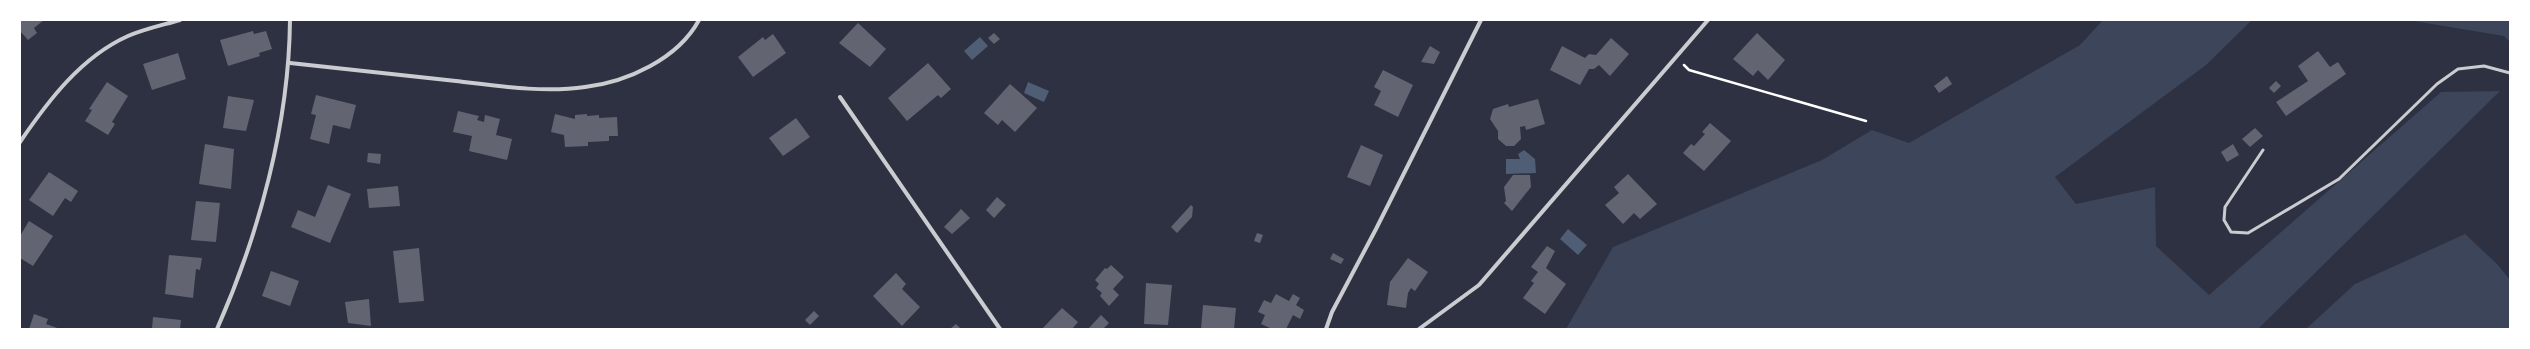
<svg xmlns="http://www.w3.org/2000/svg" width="2530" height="349" font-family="'IBM Plex Serif',serif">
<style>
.green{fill:#3c4559}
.water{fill:#4f5d75}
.building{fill:#626471}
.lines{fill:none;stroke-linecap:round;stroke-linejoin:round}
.path{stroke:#fff;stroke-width:2.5}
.service{stroke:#caccd0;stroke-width:3}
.minor{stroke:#caccd0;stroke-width:4}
</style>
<rect width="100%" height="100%" fill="#2d3142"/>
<g class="green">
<polygon points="2103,20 2252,20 2206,65 2055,177 2076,204 2155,187 2156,246 2209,295 2441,92 2500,91 2258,329 1566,329 1613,247 1822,160 1872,130 1909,143 2080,45"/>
<polygon points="2408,20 2510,20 2510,42 2504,36"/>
<polygon points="2465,234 2497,264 2510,280 2510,329 2306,329 2355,284"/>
</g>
<g class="water">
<polygon points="980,37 988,46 972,60 964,51"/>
<polygon points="1028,82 1049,91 1044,102 1024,93"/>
<polygon points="1524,150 1535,159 1536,173 1506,174 1506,159 1520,159 1518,154"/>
<polygon points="1568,229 1587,245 1578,255 1560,239"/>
</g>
<g class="building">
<polygon points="20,20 44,20 34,28 37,33 28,40 20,31"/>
<polygon points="858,23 886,49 870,67 839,43"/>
<polygon points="253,31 254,34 266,31 272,49 259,53 260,56 228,66 220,40"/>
<polygon points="994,33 1000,39 994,44 988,38"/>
<polygon points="1757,33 1785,60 1768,80 1758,70 1753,76 1733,59"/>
<polygon points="773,34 786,53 753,77 738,57 763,37 765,40"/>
<polygon points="1611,38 1629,54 1610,76 1599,65 1594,69 1589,69 1580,85 1550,70 1562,46 1585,58 1589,54 1596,55"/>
<polygon points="1430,46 1440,52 1434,64 1421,62"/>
<polygon points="2318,51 2330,67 2338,62 2346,74 2286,116 2276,102 2308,81 2298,66"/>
<polygon points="178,53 186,79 152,90 143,64"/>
<polygon points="928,63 951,89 941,98 938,95 907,121 888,98"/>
<polygon points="1383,70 1413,85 1398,117 1374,105 1381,91 1374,87"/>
<polygon points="1947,76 1952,84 1939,93 1934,86"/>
<polygon points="2276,81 2281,86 2274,93 2269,88"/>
<polygon points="107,82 128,96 112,122 115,124 108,135 85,121 92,110 89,109"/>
<polygon points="1010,84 1037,108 1015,132 1002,120 998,125 984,113"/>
<polygon points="316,95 356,105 350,129 333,125 329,144 310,139 316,115 311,114"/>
<polygon points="228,96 254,100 246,131 223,128"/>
<polygon points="1538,99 1545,124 1526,130 1525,126 1520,127 1521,139 1514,146 1506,146 1498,139 1498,131 1490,119 1493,109 1508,104 1509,107"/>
<polygon points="458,111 479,116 477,120 484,122 485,115 500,119 496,135 512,139 507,160 469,151 472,136 453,132"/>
<polygon points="555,114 575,119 575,115 587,114 587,116 599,115 599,118 617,117 618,136 609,136 609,141 588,142 588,146 565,147 564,135 551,132"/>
<polygon points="796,118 810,137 783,156 769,138"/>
<polygon points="1710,123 1731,141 1704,171 1683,153 1691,144 1694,146 1705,134 1702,132"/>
<polygon points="2255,128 2263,136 2250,147 2242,139"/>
<polygon points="205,144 234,149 231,189 199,184"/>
<polygon points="2233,144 2239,155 2227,162 2221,152"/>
<polygon points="1361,145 1383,155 1370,186 1347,177"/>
<polygon points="368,153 381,154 380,164 367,162"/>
<polygon points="49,172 78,191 71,202 65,198 53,216 29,200"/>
<polygon points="1628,174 1657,204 1640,219 1634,213 1623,224 1605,205 1619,193 1614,187"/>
<polygon points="1513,175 1530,175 1531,187 1512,211 1504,203 1506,201 1504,187"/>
<polygon points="328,185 351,194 330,243 291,227 298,210 315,217"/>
<polygon points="398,186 400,206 369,208 367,189"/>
<polygon points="997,197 1006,205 994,218 986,210"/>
<polygon points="196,201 220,203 216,242 191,240"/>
<polygon points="1191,205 1193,207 1192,217 1177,233 1171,227"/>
<polygon points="961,209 970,218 952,234 944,227"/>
<polygon points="29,221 53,236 33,266 20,258 20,236"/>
<polygon points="1257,233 1263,235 1260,243 1254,241"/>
<polygon points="1547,246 1555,251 1546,268 1566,284 1545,314 1523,298 1534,283 1531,281 1538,272 1531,267"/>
<polygon points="419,248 424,301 399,303 393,251"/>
<polygon points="1333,253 1344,259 1341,264 1330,259"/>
<polygon points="169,255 202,258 200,270 196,269 193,298 165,294"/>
<polygon points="1408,258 1428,272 1415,291 1411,288 1408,293 1406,308 1387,305 1390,282"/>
<polygon points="1111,265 1124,277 1113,289 1119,295 1109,306 1100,296 1102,293 1096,288 1099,284 1095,280 1105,268 1107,269"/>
<polygon points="271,271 299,281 290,306 262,296"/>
<polygon points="896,273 906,284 902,289 920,307 902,326 873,296"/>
<polygon points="1146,283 1172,285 1168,325 1144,324"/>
<polygon points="1276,294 1289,301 1293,294 1300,298 1296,305 1304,310 1300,319 1293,315 1286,329 1272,329 1261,324 1265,315 1258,312 1264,300 1271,303"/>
<polygon points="369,299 371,326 348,323 345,302"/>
<polygon points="1203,305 1236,308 1234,329 1201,329"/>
<polygon points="1062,308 1078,322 1072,329 1042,329"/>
<polygon points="814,311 819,316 810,325 805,320"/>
<polygon points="34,314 48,319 46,324 60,329 29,329"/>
<polygon points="1101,315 1109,323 1103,329 1088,329"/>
<polygon points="153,317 181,320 180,329 152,329"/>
<polygon points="956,324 961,329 950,329"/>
</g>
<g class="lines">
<polyline class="path" points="1684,65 1689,70 1866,121"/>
<polyline class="service" points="2263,150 2225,207 2224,220 2231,232 2248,233 2339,179 2437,84 2458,69 2484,66 2510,73"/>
<g class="minor">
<path d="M 290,63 C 345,69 400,75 456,81 C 498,86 543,93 585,87 C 627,82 678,59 699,20"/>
<polyline points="840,97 1000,329"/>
<path d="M 20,142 C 48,101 81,57 128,36 C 144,29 163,25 180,20"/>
<path d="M 217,329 C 259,234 289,124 290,20"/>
<polyline points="1326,329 1332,312 1376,229 1481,20"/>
<polyline points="1419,329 1479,285 1708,20"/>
</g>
</g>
<rect width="2530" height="349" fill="none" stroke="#ffffff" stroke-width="42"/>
</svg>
